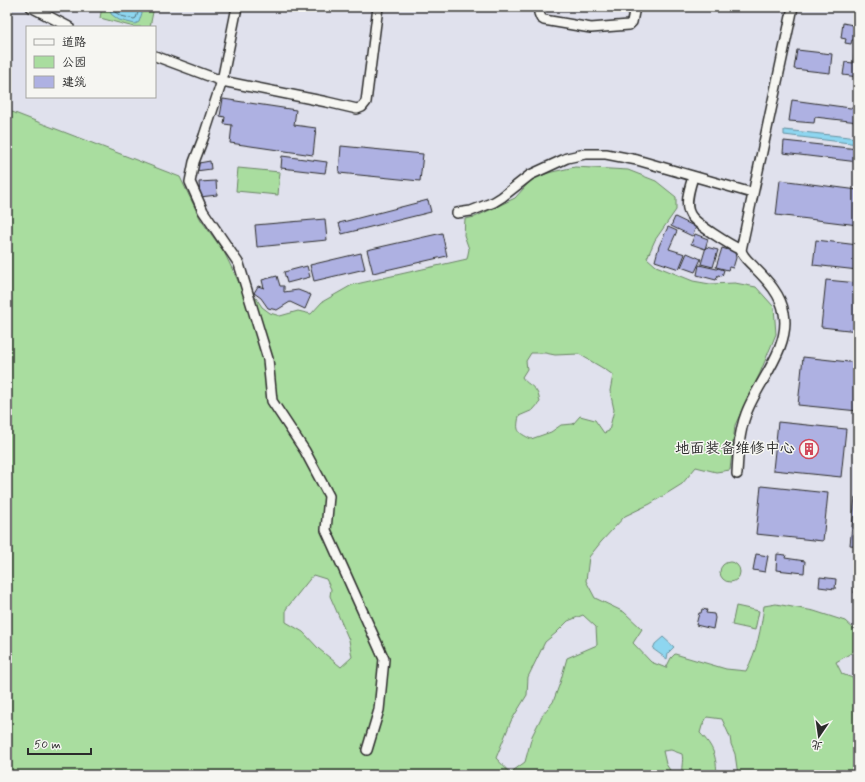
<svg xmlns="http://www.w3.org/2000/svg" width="865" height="782" font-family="Mynerve,'LXGW WenKai TC',sans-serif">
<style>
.green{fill:#a9dd9f;stroke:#6a8465;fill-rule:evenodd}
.water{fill:#8ed6f0;stroke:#6692a1}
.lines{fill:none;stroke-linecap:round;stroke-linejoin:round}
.shore{stroke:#536f7a;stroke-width:1}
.building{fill:#aeb1e2;stroke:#2b2b2b}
.street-casing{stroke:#2b2b2b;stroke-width:12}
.street{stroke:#f6f6f2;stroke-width:9}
.labels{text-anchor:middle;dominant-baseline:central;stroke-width:3;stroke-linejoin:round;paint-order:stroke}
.poi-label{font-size:15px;fill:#2b2b2b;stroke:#f6f6f2;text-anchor:end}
</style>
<rect width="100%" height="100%" fill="#e0e1ed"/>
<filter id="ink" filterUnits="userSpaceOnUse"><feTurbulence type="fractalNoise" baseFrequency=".025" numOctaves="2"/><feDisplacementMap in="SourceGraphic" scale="8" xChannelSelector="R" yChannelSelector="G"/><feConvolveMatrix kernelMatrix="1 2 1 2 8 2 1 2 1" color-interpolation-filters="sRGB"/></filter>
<g filter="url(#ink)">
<g class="green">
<polygon points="102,7 154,7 150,27 134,27 100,18"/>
<path d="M 7,110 L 180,177 L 201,220 L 224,252 L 243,291 L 256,298 L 262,307 L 270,313 L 280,316 L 298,311 L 311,314 L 322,302 L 352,285 L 467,259 L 469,249 L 464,235 L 465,219 L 475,217 L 515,198 L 533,178 L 552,172 L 575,167 L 628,170 L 656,181 L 676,197 L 676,210 L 655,240 L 647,258 L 656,266 L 693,281 L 710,284 L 735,283 L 756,287 L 774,307 L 776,334 L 760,373 L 735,425 L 730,470 L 716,472 L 696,467 L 682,484 L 650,504 L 625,516 L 601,542 L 589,557 L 586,581 L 595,598 L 624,612 L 642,629 L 633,643 L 651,662 L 666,668 L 671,658 L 675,654 L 726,669 L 746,671 C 757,651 761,629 764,606 L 776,604 L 814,611 L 845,621 L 855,630 L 858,649 L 836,662 L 842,674 L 858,680 L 858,775 L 738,775 L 735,754 L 731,744 L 730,737 L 722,719 L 707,717 L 702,726 L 700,733 C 714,747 716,756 717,775 L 683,775 C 680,768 684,762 682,754 L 671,750 L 663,751 L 666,764 L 673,775 L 7,775 ZM 531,353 L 545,353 L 555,355 L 579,354 L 606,370 L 613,375 L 610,391 L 614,410 L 609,431 L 604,433 L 595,420 L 580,416 L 573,424 L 561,425 L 551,432 L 531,439 C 517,432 516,431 519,416 L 533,410 L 540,402 C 539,399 539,395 537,392 C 533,385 526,384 522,377 L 527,369 L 526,361 ZM 313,575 L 326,579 L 331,589 L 330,596 L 349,640 L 352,657 L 341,667 L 319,649 L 303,632 L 286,622 L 286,609 ZM 583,615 L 596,627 L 597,645 L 567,658 L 560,683 L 553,702 L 543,714 L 532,736 L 525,762 L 510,773 L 496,758 L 511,721 L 527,695 L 528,677 L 545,642 L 556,633 L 568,621 Z"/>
<polygon points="238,168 280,172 278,195 236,191"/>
<circle cx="730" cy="572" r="10"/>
<polygon points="736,606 759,611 755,630 732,625"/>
</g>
<g class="water">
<polygon points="110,7 144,7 139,22 135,24 119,20 111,14"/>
<polygon points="784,130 858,138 858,144 784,135"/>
<polygon points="663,637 674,647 668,653 667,659 653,649 655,644"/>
</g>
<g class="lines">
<polyline class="shore" points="114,7 115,12 121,16 134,19 136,18 140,7"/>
</g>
<g class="building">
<polygon points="332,7 346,7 346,11"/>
<polygon points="843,23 858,26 857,40 852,40 851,44 845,43 846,39 841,38"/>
<polygon points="797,50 832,54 830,73 794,69"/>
<polygon points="855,52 858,52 858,77 843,75 845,62 853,63"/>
<polygon points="223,99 296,110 294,125 316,128 313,155 230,143 232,125 224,124 225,117 220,116"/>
<polygon points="792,100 858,109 858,122 815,117 814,123 789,121"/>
<polygon points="784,141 858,149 858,162 783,153"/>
<polygon points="341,146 423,154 420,181 339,173"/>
<polygon points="282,156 327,162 325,173 281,168"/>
<polygon points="210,161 211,169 196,171 199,163"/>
<polygon points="780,180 858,190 858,225 776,215"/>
<polygon points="216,181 217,195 200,197 199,182"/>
<polygon points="428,200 431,212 342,234 339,223"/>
<polygon points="675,217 696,227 692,236 671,226"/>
<polygon points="325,219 327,240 257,247 255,225"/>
<polygon points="668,227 677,231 669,249 685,254 679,269 655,261 659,246"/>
<polygon points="442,233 447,256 373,273 367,250"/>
<polygon points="695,234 708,239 705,249 691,244"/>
<polygon points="816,240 858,245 858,270 813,265"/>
<polygon points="706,247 718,250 713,267 701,264"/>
<polygon points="722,248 735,252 736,258 733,268 729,267 728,270 716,267"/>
<polygon points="361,253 365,269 314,281 310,265"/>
<polygon points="687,253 701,259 695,272 681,267"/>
<polygon points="699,265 717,269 718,268 724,270 722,276 718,275 716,280 697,275"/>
<polygon points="307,266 310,277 287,283 284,272"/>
<polygon points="277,276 280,286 284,286 284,292 298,290 311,295 305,309 290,302 277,310 268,308 261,298 254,293 258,286 264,288 262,280"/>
<polygon points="826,280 858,283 858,331 821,327"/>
<polygon points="803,357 858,363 858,411 798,405"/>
<polygon points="778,422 846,429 841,477 773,470"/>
<polygon points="761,486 828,493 823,541 756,534"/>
<polygon points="855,497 858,497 858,546 850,545"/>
<polygon points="756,554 768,556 765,572 753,570"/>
<polygon points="777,554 786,555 785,558 805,561 804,573 776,570"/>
<polygon points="856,576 858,576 858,593 854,593"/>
<polygon points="820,577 836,579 835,589 819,587"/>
<polygon points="702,609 707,610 706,613 714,614 715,618 713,629 696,625 699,613 701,613"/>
</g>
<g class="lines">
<g class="street-casing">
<g id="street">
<polyline points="31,7 69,27"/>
<polyline points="237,7 222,81 204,136 194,162 190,182 203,211 239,264 268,359 272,401 305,451 329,496 326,530 384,659 379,710 367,750"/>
<polyline points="540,7 539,13 541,18 544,20 591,28 629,25 632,22 635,7"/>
<polyline points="155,56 222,81 327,102 357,109 362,107 366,102 378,7"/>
<path d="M 693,177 C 690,187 684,204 690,214 C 694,223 730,245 741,250"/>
<polyline points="457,213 471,211 494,202 502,197 530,175 567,158 585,154 606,154 637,160 752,193"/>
<path d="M 737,474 C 738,454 739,432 746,414 C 757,383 791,348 784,313 C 781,295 768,281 755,268 C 750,262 743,258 741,250 L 793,7"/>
</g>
</g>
<use href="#street" class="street"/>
</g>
</g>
<defs>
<g id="building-ring" transform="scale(1)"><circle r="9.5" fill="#f6f6f2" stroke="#d1495b" stroke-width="1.5"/><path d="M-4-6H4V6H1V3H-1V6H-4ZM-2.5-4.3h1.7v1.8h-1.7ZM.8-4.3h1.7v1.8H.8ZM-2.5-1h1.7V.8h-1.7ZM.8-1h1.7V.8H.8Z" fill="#d1495b"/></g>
</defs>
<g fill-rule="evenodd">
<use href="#building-ring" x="809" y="449"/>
</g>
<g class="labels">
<g class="poi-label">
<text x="795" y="449">地面装备维修中心</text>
</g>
</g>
<rect width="865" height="782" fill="none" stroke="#f6f6f2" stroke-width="24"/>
<rect x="12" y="12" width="841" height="758" fill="none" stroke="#2b2b2b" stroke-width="1.5" filter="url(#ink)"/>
<rect x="26" y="26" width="130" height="72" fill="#f6f6f2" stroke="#a5a5a2"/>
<rect x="34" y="39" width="20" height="6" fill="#f6f6f2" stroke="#a5a5a2"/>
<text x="62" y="46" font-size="12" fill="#2b2b2b">道路</text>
<rect x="34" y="56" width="20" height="12" fill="#a9dd9f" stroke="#a5a5a2"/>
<text x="62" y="66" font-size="12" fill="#2b2b2b">公园</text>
<rect x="34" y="76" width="20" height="12" fill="#aeb1e2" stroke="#a5a5a2"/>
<text x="62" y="86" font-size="12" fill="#2b2b2b">建筑</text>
<g transform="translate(819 736) rotate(193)" stroke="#f6f6f2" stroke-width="3" paint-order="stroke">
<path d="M0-3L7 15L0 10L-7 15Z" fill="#2b2b2b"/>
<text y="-6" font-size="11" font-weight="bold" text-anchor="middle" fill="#2b2b2b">北</text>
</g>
<path d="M28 748v6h63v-6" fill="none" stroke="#2b2b2b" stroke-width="2"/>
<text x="34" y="748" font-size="12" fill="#2b2b2b" stroke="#f6f6f2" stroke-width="3" paint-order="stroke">50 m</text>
</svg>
